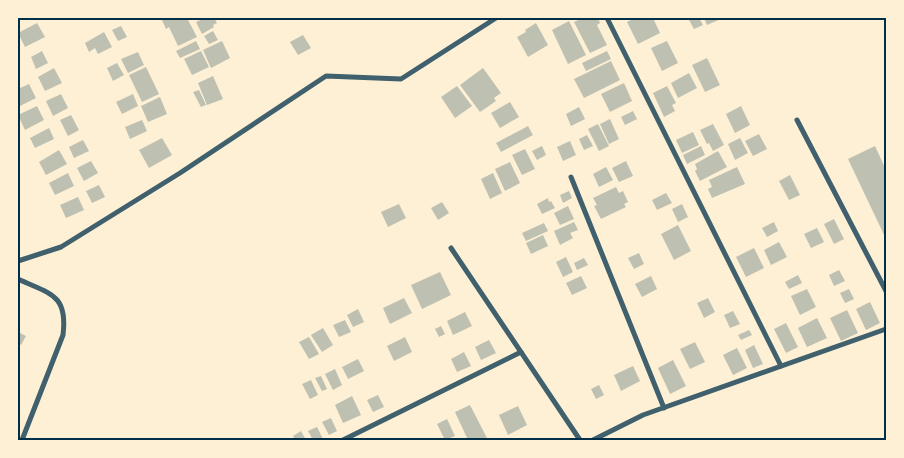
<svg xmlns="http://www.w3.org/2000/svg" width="904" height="458" font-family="Mulish,sans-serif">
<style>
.building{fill:#bec0b2}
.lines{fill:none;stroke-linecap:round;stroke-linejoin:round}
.minor{stroke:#3f606c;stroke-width:5}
.neatline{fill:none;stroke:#003049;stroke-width:2}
</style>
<rect width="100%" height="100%" fill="#fdf0d5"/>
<g class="building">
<polygon points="167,18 187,18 197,37 178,46 169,27 166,29 162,20"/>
<polygon points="205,18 214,18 217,23 213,25 214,27 202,34 196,22"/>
<polygon points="583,18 598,18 600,23 597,25 607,45 590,53 574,22"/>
<polygon points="635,18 653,18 660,33 638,44 627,22"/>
<polygon points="688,18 699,18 703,25 694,29"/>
<polygon points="704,18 723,18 707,25"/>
<polygon points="569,21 586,55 568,64 552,30"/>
<polygon points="37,23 45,37 25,47 18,33"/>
<polygon points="536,23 548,45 528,57 517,37 526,32 525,30"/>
<polygon points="121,26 127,37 118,41 112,30"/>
<polygon points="213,31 218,40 209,44 204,36"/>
<polygon points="104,32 112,47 98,54 95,48 89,52 85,43"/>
<polygon points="303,35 311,48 298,55 290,42"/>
<polygon points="196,41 200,49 180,58 176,51"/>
<polygon points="222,41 230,58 211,68 203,50"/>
<polygon points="667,41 678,63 662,71 651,48"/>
<polygon points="42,51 48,63 36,69 31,57"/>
<polygon points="201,51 209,67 192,75 184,59"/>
<polygon points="607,51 611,59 586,71 582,63"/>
<polygon points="138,52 144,65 128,73 121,59"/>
<polygon points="707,58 720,85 705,92 692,65"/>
<polygon points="611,61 620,80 584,98 574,79"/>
<polygon points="117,63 124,75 113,81 107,68"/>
<polygon points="146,67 159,94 142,102 129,75"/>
<polygon points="54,68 62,83 45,91 38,77"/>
<polygon points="483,68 501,93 494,98 496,101 480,112 460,85"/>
<polygon points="689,73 697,88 678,98 671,83"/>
<polygon points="213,76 223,99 207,105 198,83"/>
<polygon points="624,83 632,101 610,112 601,94"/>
<polygon points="29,84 36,98 18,107 18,89"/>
<polygon points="457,86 472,106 455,118 441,97"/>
<polygon points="667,86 676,103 672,105 675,111 664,117 653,93"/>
<polygon points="199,90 206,105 201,107 193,92"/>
<polygon points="61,94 68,108 53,116 46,101"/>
<polygon points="133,94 138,106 122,114 116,102"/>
<polygon points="160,97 167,114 148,122 141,106"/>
<polygon points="510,102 519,117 500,128 491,113"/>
<polygon points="37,106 44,120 25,130 18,115"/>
<polygon points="741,106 750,125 735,133 726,114"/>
<polygon points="579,107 585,119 571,126 566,114"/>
<polygon points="633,111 637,119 625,125 621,117"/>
<polygon points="71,115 79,130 68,136 60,120"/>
<polygon points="610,119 619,139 609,144 600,124"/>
<polygon points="142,120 147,131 130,139 125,127"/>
<polygon points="598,124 609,146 599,151 588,129"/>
<polygon points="713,124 724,145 713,151 709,143 707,144 700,130"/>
<polygon points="528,126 533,135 501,152 496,143"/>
<polygon points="49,128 54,139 35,148 30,138"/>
<polygon points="693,132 699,145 682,153 676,140"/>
<polygon points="759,134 767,149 753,156 745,141"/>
<polygon points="587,135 593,146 584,150 579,139"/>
<polygon points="162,138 172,155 149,168 139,150"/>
<polygon points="740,138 748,153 735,160 728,144"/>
<polygon points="83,140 89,151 74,158 69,147"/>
<polygon points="570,141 576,155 563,161 557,147"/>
<polygon points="542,146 546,155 537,160 532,151"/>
<polygon points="701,146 705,155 687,164 683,155"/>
<polygon points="875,146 886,170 886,239 848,159"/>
<polygon points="525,149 535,169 522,175 512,155"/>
<polygon points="59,150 67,164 46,175 39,162"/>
<polygon points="718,151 727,167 700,181 695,171 697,169 695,164"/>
<polygon points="91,161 98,173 84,181 77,168"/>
<polygon points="626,161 633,176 619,182 612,168"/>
<polygon points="510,162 520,183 505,191 495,169"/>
<polygon points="606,167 613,180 599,187 593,174"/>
<polygon points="737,167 745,184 712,198 708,189 712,187 709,180"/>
<polygon points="68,173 74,186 55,195 49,183"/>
<polygon points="493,173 502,193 490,199 481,179"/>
<polygon points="790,175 800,195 789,200 779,181"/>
<polygon points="99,185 105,197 92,203 86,191"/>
<polygon points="616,187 619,193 623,191 628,202 624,204 626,207 601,219 594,206 597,205 593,198"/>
<polygon points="569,191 572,198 563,203 560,195"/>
<polygon points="666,193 672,203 657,210 652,200"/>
<polygon points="78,197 84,210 66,218 60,205"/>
<polygon points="548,198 549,202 551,201 555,208 542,214 537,204"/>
<polygon points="442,202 449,213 438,220 431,208"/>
<polygon points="399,204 406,218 388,227 381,212"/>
<polygon points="682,204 688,217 678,222 672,209"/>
<polygon points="568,206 574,219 560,225 554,213"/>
<polygon points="834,219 844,239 834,244 824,224"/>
<polygon points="574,222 578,230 570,233 573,238 560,245 554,231"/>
<polygon points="774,222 778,231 767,237 762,228"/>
<polygon points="544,223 548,231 526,241 522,233"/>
<polygon points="678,225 691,251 674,260 661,234"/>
<polygon points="817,228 824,242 811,248 804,234"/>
<polygon points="543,235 548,246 531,254 526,243"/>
<polygon points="779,242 787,257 771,265 764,250"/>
<polygon points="754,248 764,268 746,277 736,257"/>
<polygon points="639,253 644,264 634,269 628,258"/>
<polygon points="566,257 573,272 563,277 556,262"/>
<polygon points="584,258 588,265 577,270 574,263"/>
<polygon points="839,270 845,281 834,286 829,275"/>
<polygon points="440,272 451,295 422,309 411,285"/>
<polygon points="798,275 802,283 789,289 785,282"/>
<polygon points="581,276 587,288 572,295 566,283"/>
<polygon points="651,276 657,289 642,297 635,284"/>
<polygon points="807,289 816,307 800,315 791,296"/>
<polygon points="849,289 854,299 845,303 840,293"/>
<polygon points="404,298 412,313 390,324 383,308"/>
<polygon points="708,298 715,312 704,318 697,303"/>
<polygon points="870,302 880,323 866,330 856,309"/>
<polygon points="358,309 364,322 353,327 347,315"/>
<polygon points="847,310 858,333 841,341 830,318"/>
<polygon points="733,311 740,324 730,328 724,315"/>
<polygon points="465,312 472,326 453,335 447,321"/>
<polygon points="817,318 827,338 807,347 798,328"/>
<polygon points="345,320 351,332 339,337 333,325"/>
<polygon points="786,323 798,347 786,353 774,329"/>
<polygon points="441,326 445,334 439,337 435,329"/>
<polygon points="323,328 333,345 322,352 311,335"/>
<polygon points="749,330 752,335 741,340 738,335"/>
<polygon points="18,332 26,336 21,345 18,343"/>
<polygon points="309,337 319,354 309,359 299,342"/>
<polygon points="405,337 412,352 394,361 387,346"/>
<polygon points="489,340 496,353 481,360 475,347"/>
<polygon points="695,342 705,362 690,369 680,349"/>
<polygon points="754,345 763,364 753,368 745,350"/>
<polygon points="737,348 747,368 733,375 723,355"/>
<polygon points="464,352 471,366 457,372 451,359"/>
<polygon points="358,359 364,371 348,379 342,367"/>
<polygon points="673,360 686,386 670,394 658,368"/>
<polygon points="633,366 640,381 621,391 614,375"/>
<polygon points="335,369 342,385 333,390 325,374"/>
<polygon points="321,376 327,389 322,391 315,378"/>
<polygon points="311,380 318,395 310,399 302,384"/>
<polygon points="599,385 604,395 596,399 591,389"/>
<polygon points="378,395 384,407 373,412 367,400"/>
<polygon points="352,396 361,415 343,423 335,405"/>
<polygon points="470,405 488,440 468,440 455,412"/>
<polygon points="518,406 527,425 508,435 499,415"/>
<polygon points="331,418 337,431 329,435 322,422"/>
<polygon points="447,419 455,436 445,440 437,424"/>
<polygon points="317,427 323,439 313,440 308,431"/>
<polygon points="301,431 306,440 295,440 293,436"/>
</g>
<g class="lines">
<g class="minor">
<polyline points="607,18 781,366"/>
<polyline points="797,120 886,291"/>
<polyline points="571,177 664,408"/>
<polyline points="451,248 580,440"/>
<polyline points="18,261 61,247 180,173 326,76 401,79 496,18"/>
<path d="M 18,279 C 50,294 68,294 63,335 L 22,440"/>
<polyline points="343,440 521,352"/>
<polyline points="593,440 643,415 886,329"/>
</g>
</g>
<rect width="904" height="458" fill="none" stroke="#fdf0d5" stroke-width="38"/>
<rect x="19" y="19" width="866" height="420" class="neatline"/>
</svg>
